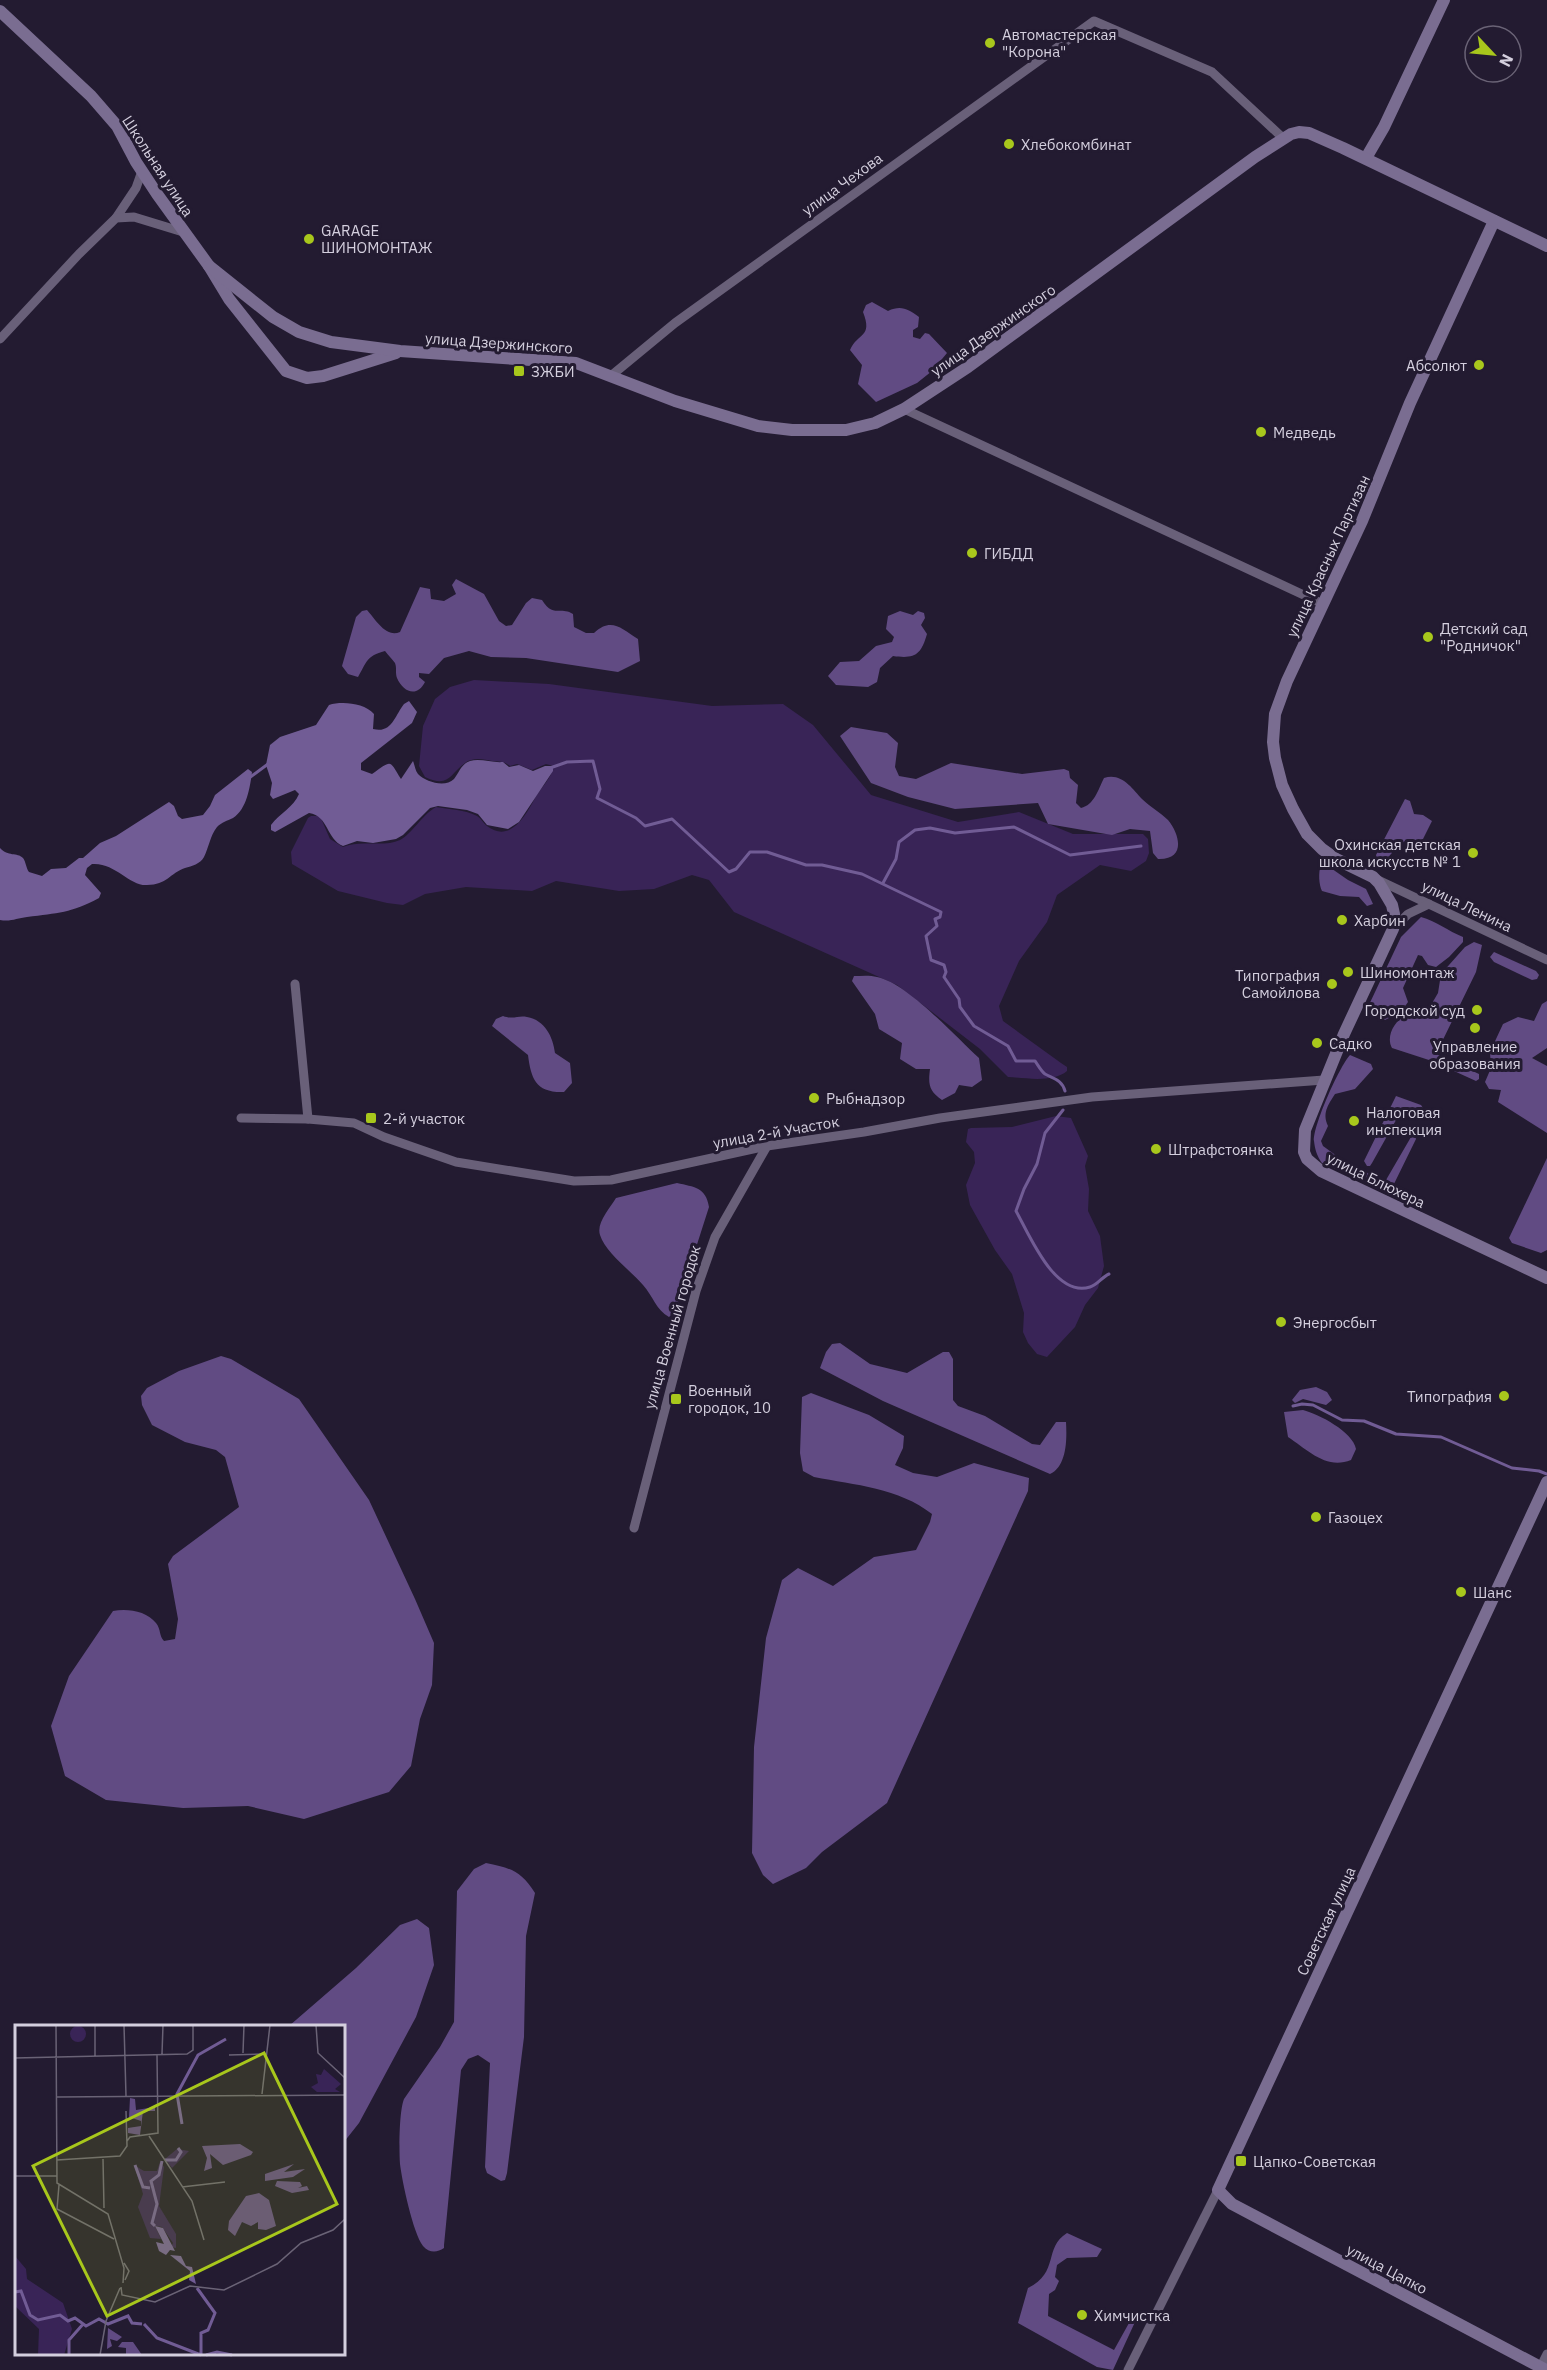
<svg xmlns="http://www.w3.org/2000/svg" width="1547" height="2370" font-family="'IBM Plex Sans',sans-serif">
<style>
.green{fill:#392457}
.forest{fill:#614b83}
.water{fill:#715c95}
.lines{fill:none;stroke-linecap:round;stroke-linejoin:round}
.stream{stroke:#715c95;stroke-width:3}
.street{stroke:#696079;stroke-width:9}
.secondary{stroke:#7a6d91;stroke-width:12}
.poi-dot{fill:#a8c71c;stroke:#231b31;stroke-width:2}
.labels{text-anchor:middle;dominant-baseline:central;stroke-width:6;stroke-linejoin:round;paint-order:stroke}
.poi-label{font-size:15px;fill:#d4cfde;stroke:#231b31;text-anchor:start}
.street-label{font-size:15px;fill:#d4cfde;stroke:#231b31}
.inset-river{fill:none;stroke:#715c95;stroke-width:3}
.inset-road{fill:none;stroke:#6a6376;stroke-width:1.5}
.view{fill:#a8c71c;fill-opacity:0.15;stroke:#a8c71c;stroke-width:3}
.inset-edge{fill:none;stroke:#d4cfde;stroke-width:3}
</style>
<rect width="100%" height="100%" fill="#231b31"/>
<g class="green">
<path d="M 474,680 L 549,684 L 712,706 L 783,704 L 813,725 L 871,795 L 958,822 L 1019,812 L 1073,834 L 1143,834 L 1148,839 L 1149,853 L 1146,861 L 1131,871 L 1100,865 L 1057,895 L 1047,922 L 1019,961 L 999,1006 L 1003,1021 L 1061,1063 L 1067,1067 L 1067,1071 C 1053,1083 1025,1078 1008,1077 L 980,1049 L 897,985 L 734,912 L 709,880 L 692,875 L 654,889 L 619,891 L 556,881 L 532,891 L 466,887 L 425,894 L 403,905 L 387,903 L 338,891 L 292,864 L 291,852 L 308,818 L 311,816 L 320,816 L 330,839 L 343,847 C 361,839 383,848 400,840 C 412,834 421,816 436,807 C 448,809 466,810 477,816 C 481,818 483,823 487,826 C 510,844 526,815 535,798 C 540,789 554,775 553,766 L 546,764 L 532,770 L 517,764 L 510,766 C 504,761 500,762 492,761 C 484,759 472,757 465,763 C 449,775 449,788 425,777 L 419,766 L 423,726 L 435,699 L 450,687 Z"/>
<polygon points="1056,1116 1071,1118 1088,1156 1085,1166 1089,1189 1088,1211 1100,1236 1104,1266 1098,1288 1085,1305 1075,1327 1047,1357 1037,1354 1028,1343 1023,1332 1024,1313 1012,1274 995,1250 970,1205 966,1185 975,1163 974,1152 966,1142 968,1129 971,1128 1012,1127"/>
</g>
<g class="forest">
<path d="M 872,302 L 888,311 C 901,305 908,309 919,317 L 918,327 L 913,330 L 913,337 L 920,339 L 925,333 L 929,334 L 947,353 L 932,371 L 917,383 L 876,402 L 858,384 L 862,365 L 850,350 C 858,332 873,338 863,312 L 866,305 Z"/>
<path d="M 456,579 L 484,594 L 499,621 L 506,626 L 512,625 L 526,603 L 532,598 L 542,600 C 553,618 560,606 573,614 L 574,627 L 586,633 L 594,633 C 611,617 621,628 638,639 L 640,661 L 618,672 L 526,658 L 491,657 L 469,651 L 444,658 L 429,674 L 419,673 L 419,677 L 425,682 C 417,698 403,692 397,678 C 395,673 397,668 395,663 C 392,659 388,655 385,651 C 366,656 367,662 358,677 L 348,674 L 342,666 L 356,617 L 362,611 L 367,610 C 376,620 386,638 400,632 L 420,587 L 430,589 L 431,599 L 444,601 L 456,594 L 452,585 Z"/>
<path d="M 900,611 L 913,615 L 918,611 L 924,613 L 925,618 L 921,625 L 927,634 C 921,655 915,659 893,656 L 880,668 L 877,682 L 868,687 L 836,685 L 828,676 L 840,662 L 859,661 L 876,646 L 892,642 L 894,637 L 886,629 L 888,616 Z"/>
<path d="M 851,727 L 887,733 L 898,743 L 895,767 L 899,776 L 916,779 L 951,763 L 1022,774 L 1064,769 L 1069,771 L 1070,778 L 1078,785 L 1076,803 L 1081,808 C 1094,805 1098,790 1104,778 C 1121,772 1132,788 1142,799 C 1150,807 1160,812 1168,820 C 1181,836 1185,860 1158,859 L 1153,853 L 1150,831 L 1130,829 L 1112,835 L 1048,824 L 1038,803 L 955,809 L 908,797 L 871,783 L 840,736 Z"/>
<polygon points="1405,799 1410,801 1414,814 1423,815 1432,821 1417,851 1411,850 1410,844 1405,841 1399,845 1383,863 1377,860 1376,855"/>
<path d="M 1325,864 L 1348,880 L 1366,889 L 1373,904 L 1367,906 L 1359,897 L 1340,896 L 1322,891 C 1319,885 1318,872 1321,865 Z"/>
<path d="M 1421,917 C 1436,921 1448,931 1463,937 L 1463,942 L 1449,957 L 1436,967 L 1428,965 L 1422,956 L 1418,955 L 1403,988 L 1408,1002 L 1401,1012 L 1385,1020 L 1367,1014 L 1367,1009 L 1401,937 Z"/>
<path d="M 1474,942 L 1482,945 L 1476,972 L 1436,1054 L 1479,1074 L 1479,1079 L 1476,1081 L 1432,1061 L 1392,1048 C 1385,1036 1396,1016 1411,1015 C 1416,1015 1419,1018 1424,1017 L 1438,993 L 1441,974 L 1465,947 Z"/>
<polygon points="1494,952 1536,971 1539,975 1537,979 1532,980 1494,962 1490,957"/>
<path d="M 854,976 C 861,976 870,975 877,977 C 907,983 955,1036 979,1058 L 982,1080 L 972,1087 L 959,1085 L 955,1093 L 942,1100 C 929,1091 928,1085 930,1069 L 916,1069 L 900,1059 L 902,1043 L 879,1029 L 875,1014 L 852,981 Z"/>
<polygon points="1547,1001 1547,1048 1532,1058 1547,1066 1547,1133 1498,1102 1501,1090 1489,1089 1485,1082 1491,1068 1490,1052 1503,1024 1518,1017 1534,1021 1542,1004"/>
<path d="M 503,1016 C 514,1020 518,1015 527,1017 C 545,1020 553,1037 555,1053 L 570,1063 L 572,1083 L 564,1092 C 536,1093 531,1079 528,1055 L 492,1026 L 496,1019 Z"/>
<path d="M 1350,1055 L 1371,1064 L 1373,1069 L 1355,1089 L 1335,1094 C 1328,1105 1322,1113 1328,1126 L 1321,1141 L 1323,1146 L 1352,1167 L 1386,1180 L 1411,1137 L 1415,1136 L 1416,1139 L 1391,1190 L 1387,1191 L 1322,1163 C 1317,1156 1315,1150 1314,1141 C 1313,1126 1339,1067 1350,1055 Z"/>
<path d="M 1396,1096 L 1421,1105 L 1423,1108 L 1420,1116 C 1413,1117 1407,1111 1400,1113 L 1372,1163 L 1370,1166 L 1367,1166 L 1364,1161 Z"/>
<polygon points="1547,1158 1547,1250 1541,1253 1512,1243 1509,1238"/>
<path d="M 677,1183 C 694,1187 706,1187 709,1207 L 676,1310 L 669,1317 C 656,1310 653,1296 643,1285 C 631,1271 605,1252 600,1235 C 596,1223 610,1208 616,1198 Z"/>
<path d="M 840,1343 L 870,1364 L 907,1373 L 943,1352 L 949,1352 L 953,1359 L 953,1400 L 958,1406 L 985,1416 L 1032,1444 L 1040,1445 L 1056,1422 L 1066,1422 C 1067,1439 1067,1466 1050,1474 L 883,1401 L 820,1368 L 826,1352 L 832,1344 Z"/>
<path d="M 221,1356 L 231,1359 L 299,1399 L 369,1500 L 415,1599 L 434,1643 L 432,1685 L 420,1719 L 411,1766 L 389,1792 L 304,1819 L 248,1806 L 183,1808 L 106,1800 L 65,1776 L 51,1726 L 69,1676 L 113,1611 C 127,1608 147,1611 156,1623 C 161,1629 159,1636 164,1641 L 175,1639 L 178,1619 L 168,1564 L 173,1556 L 239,1507 L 225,1457 L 216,1450 L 185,1442 L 152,1425 L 142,1405 L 141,1396 L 147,1388 L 179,1371 Z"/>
<polygon points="1316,1387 1327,1392 1332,1400 1326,1405 1303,1399 1295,1403 1292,1400 1300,1390"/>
<path d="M 811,1393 L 869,1415 L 904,1436 L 903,1448 L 895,1465 L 913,1473 L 937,1477 L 974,1463 L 1029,1478 L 1028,1491 L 887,1803 L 822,1852 L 806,1868 L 773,1884 L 763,1875 L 752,1853 L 754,1747 L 766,1638 L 782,1580 L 798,1568 L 833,1586 L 874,1557 L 916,1550 L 930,1522 L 932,1514 C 899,1488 855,1485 814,1477 L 803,1471 L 800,1453 L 802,1397 Z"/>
<path d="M 1303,1410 C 1319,1414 1353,1432 1356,1449 L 1351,1460 C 1326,1470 1308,1450 1288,1437 L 1284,1412 Z"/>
<path d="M 486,1863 C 511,1868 521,1871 535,1893 L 526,1936 L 524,2037 L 507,2173 L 505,2180 L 501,2181 L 487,2173 L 485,2167 L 490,2063 L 478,2055 L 468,2059 L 461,2070 L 444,2245 L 444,2248 C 437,2253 429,2253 423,2246 C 413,2233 402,2181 400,2164 C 399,2151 399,2111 404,2099 L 440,2047 L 454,2022 L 457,1891 L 474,1869 Z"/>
<polygon points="417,1919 429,1928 434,1965 416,2017 359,2123 344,2142 344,2026 289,2026 356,1968 400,1925"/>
<path d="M 1067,2233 L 1102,2249 L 1097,2257 L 1067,2258 L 1057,2265 L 1055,2277 L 1059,2281 L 1055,2290 L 1049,2294 L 1048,2316 L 1114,2350 L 1129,2323 L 1135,2322 L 1113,2370 L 1097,2367 L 1018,2323 L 1028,2288 C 1060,2272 1043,2248 1067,2233 Z"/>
</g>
<g class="water">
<path d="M 409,701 L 417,712 L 412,723 L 361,763 L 361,770 L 372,774 C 393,759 389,760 401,779 L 413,761 C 415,766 415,770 418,774 C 426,782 445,788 454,779 C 459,773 461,764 470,761 C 480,758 492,763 503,762 L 509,767 L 519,765 L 533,771 L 545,766 L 553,766 L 553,771 L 519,822 L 508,829 L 487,825 L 478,814 L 467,810 L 438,806 L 430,808 L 403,835 L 396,839 L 373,843 L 357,841 L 343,846 C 326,839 329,816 309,813 L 275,832 L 271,830 L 271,825 C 279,814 294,807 299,794 L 295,790 L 273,799 L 270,795 L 272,783 L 266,765 L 270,745 L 280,737 L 316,725 L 329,705 C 342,701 364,703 374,714 L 373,729 C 392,734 395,715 404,704 Z"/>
<path d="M 248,769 L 252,772 C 250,787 247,809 233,818 C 227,821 222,822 217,827 C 210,836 209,847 204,857 C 200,864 192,866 185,868 C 170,873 167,885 147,885 C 129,886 115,862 92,864 L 87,868 L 85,875 L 101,893 L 99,898 C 71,913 58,913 27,917 C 17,918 11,922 0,920 L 0,848 C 8,857 17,852 23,858 C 26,862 26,868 29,872 L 42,876 L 51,869 L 66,868 L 79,858 L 83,858 L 100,843 L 116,836 L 169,802 L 174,806 L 178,816 L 182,819 L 203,815 L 210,806 L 215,795 Z"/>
</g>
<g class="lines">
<g class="stream">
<path d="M 550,768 L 567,762 L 593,761 L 600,789 L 597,798 L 636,818 L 645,826 L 672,819 L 729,872 L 736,869 L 750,852 L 767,852 L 806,865 L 822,865 L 862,874 L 941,912 L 940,917 L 935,919 L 937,926 L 926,936 L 931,960 L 944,965 L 946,972 L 944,977 L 959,999 L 960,1007 L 974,1026 L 1008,1046 L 1016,1061 L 1035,1061 C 1038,1065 1041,1071 1045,1074 C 1054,1079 1062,1080 1065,1091"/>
<polyline points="249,778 268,764"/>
<polyline points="883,883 896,859 899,842 915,830 930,828 955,833 1014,827 1070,855 1141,846"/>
<path d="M 1063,1110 L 1045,1133 L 1037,1164 L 1024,1189 L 1016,1211 C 1030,1236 1055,1298 1090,1287 C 1097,1285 1102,1277 1109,1274"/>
<polyline points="1293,1406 1302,1404 1313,1405 1342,1420 1364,1421 1396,1434 1441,1437 1512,1468 1539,1471 1547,1474"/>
</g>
<g class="street">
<polyline points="116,218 136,188 142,171"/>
<polyline points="0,339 79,254 116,218 134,217 183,232"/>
<polyline points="612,375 675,323 1094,21 1212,72 1284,139"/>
<polyline points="904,409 1323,604"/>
<polyline points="1376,879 1547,960"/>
<polyline points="1393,929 1408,914 1429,904"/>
<polyline points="295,984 308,1119"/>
<polyline points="241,1118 308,1119 354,1123 384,1137 456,1162 574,1181 611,1180 767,1146 864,1132 940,1118 1092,1097 1324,1080"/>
<polyline points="634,1528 696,1291 715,1237 767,1146"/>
<polyline points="1541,2366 1547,2354"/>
<polyline points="1128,2370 1218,2190"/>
</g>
<g class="secondary">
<polyline points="0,11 91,96 117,126 136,162 157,194 209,266 229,299 286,371 307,378 323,376 396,353"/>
<polyline points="1366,158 1384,127 1444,0"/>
<polyline points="1494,221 1410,403 1362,521 1287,681 1275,714 1273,742 1275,758 1282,785 1293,809 1307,834 1322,849 1336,859 1373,877 1379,883 1392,905 1394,914 1393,929 1344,1034 1305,1130 1304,1152 1307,1159 1321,1171 1547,1278"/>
<polyline points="209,266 273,317 299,332 331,342 400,351 576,363 675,401 758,426 792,430 846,430 875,423 904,409 968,367 1255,157 1291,134 1299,132 1309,133 1343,148 1547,246"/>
<polyline points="1546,2370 1232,2204 1218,2190 1547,1482"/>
</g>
</g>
<g class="poi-dot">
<circle cx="990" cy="43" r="6"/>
<circle cx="1009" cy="144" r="6"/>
<circle cx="309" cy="239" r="6"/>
<circle cx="1479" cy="365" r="6"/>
<rect x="513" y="365" width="12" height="12" rx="3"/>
<circle cx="1261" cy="432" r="6"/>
<circle cx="972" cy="553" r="6"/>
<circle cx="1428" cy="637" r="6"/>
<circle cx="1473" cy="853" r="6"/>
<circle cx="1342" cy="920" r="6"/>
<circle cx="1348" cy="972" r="6"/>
<circle cx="1332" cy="984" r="6"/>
<circle cx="1477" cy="1010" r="6"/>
<circle cx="1475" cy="1028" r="6"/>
<circle cx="1317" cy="1043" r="6"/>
<circle cx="814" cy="1098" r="6"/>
<rect x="365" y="1112" width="12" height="12" rx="3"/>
<circle cx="1354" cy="1121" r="6"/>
<circle cx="1156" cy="1149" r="6"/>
<circle cx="1281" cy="1322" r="6"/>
<circle cx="1504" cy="1396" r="6"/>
<rect x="670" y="1393" width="12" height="12" rx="3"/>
<circle cx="1316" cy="1517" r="6"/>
<circle cx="1461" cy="1592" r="6"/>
<rect x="1235" y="2155" width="12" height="12" rx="3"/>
<circle cx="1082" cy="2315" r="6"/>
</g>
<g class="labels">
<g class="poi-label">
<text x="1002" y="34">Автомастерская<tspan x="1002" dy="17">"Корона"</tspan></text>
<text x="1021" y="144">Хлебокомбинат</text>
<text x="321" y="230">GARAGE<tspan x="321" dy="17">ШИНОМОНТАЖ</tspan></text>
<text x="1467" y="365" text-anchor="end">Абсолют</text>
<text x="531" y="371">ЗЖБИ</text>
<text x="1273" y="432">Медведь</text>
<text x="984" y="553">ГИБДД</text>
<text x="1440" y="628">Детский сад<tspan x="1440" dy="17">"Родничок"</tspan></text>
<text x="1461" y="844" text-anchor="end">Охинская детская<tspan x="1461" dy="17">школа искусств № 1</tspan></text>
<text x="1354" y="920">Харбин</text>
<text x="1360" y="972">Шиномонтаж</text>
<text x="1320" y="975" text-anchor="end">Типография<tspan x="1320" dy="17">Самойлова</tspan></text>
<text x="1465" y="1010" text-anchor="end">Городской суд</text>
<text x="1329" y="1043">Садко</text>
<text x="1475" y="1046" text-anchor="middle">Управление<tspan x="1475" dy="17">образования</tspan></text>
<text x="826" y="1098">Рыбнадзор</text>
<text x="1366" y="1112">Налоговая<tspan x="1366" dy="17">инспекция</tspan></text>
<text x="383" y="1118">2-й участок</text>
<text x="1168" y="1149">Штрафстоянка</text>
<text x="1293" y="1322">Энергосбыт</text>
<text x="688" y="1390">Военный<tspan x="688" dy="17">городок, 10</tspan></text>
<text x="1492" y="1396" text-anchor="end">Типография</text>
<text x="1328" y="1517">Газоцех</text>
<text x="1473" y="1592">Шанс</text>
<text x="1253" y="2161">Цапко-Советская</text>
<text x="1094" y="2315">Химчистка</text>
</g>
<g class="street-label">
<text transform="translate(158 166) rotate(57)">Школьная улица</text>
<text transform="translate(842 184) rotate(-36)">улица Чехова</text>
<text transform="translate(993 330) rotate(-35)">улица Дзержинского</text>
<text transform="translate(499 343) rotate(4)">улица Дзержинского</text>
<text transform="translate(1328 556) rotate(-65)">улица Красных Партизан</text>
<text transform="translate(1467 906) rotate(26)">улица Ленина</text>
<text transform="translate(776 1132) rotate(-10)">улица 2-й Участок</text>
<text transform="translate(1376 1180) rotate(26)">улица Блюхера</text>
<text transform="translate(672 1327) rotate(-74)">улица Военный городок</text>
<text transform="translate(1326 1921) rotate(-65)">Советская улица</text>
<text transform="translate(1387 2269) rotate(28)">улица Цапко</text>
</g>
</g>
<g transform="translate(15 2025)">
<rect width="330" height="330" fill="#231b31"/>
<path d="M55 9a8 8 0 1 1 16 0a8 8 0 1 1-16 0ZM 309,44 L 326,59 L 320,64 L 325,67 L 302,67 L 296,62 L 303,58 L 301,49 L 306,50 ZM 162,124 L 174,126 L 157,143 L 150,134 ZM 145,137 L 149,142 L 144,181 L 161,209 L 161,223 L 156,222 L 158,218 L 147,202 L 140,201 L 146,214 L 135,213 L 123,182 L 128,169 L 119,140 L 129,146 L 142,146 ZM 0,231 L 11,244 L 12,254 L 48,278 L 57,304 L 49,330 L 23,330 L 24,304 L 0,281 Z" fill="#392457"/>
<path d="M 115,73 L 120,74 L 121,85 L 140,82 L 140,86 L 128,86 L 125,110 L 113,108 L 113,103 L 126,101 L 126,96 L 114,92 ZM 225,119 L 238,127 L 236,130 L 208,140 L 195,129 L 197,143 L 189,146 L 192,133 L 187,121 ZM 279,139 L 269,147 L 290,144 L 278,152 L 250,156 L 250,149 ZM 262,156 L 285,157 L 287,161 L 283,163 L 292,161 L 294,165 L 277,168 L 260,161 ZM 244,168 L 254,175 L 261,201 L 251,205 L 243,204 L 243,197 L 236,201 L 227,197 L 220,211 L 213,205 L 214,196 L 231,171 ZM 93,303 L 107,312 L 102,316 L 95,314 L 97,321 L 92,324 ZM 107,317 L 118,317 L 127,330 L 111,329 L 111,323 L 103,322 Z" fill="#614b83"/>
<path d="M 140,201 L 148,203 L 160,226 L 155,225 L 151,230 L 144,226 L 141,217 L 149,219 ZM 155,230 L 166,231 L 171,241 L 177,242 L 181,259 L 174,255 L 175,246 Z" fill="#715c95"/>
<path class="inset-river" d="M 167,99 L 162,69 L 183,30 L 211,14M 150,135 L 161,135 L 166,127 L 163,123M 120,140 L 128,162 L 135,163M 140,201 L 137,198 L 142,179 L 136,156 L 144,150 L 147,136M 182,263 L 200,288 L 193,305 L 186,308 L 186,330M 0,267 L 6,266 L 15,290 L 23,295 L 45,290 L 53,296 L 60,293 L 71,301 L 84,294 L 93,299 L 113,291 L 117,298 L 127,299M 129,299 L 142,313 L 186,330M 54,330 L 54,315 L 69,298M 191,330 L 202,327 L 217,330"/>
<path class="inset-road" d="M 41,0 L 42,158 L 93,189 L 109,243 L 108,258M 80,0 L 80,31M 109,0 L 111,71M 301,0 L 303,28 L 330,53M 228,28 L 229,0M 147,29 L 148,0M 214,30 L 249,29M 0,33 L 172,29 L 178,25 L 178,0M 247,69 L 255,0M 42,72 L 330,70M 134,111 L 177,176 L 189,215M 112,116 L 115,112 L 143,108 L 142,30M 330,129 L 330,179M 88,134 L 89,183M 42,135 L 105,131 L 112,121 L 111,86M 0,151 L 42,151M 44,160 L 42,184 L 99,214M 167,162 L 210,157M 109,238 L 114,246 L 110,255M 106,262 L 107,270 L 140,277 L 175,261 L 209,265 L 262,239 L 286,218 L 318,205 L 330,194M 85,330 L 91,296 L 105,263"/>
<path class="view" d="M 249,28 L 322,179 L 92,291 L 18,141 Z"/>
<rect width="330" height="330" class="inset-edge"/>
</g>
<g transform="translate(1493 54) rotate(116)"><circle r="28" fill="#231b31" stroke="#6a6376" stroke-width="1.5"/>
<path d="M0-4.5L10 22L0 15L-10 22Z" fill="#a8c71c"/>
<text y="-9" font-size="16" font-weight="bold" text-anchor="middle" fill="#d4cfde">N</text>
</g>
</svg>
